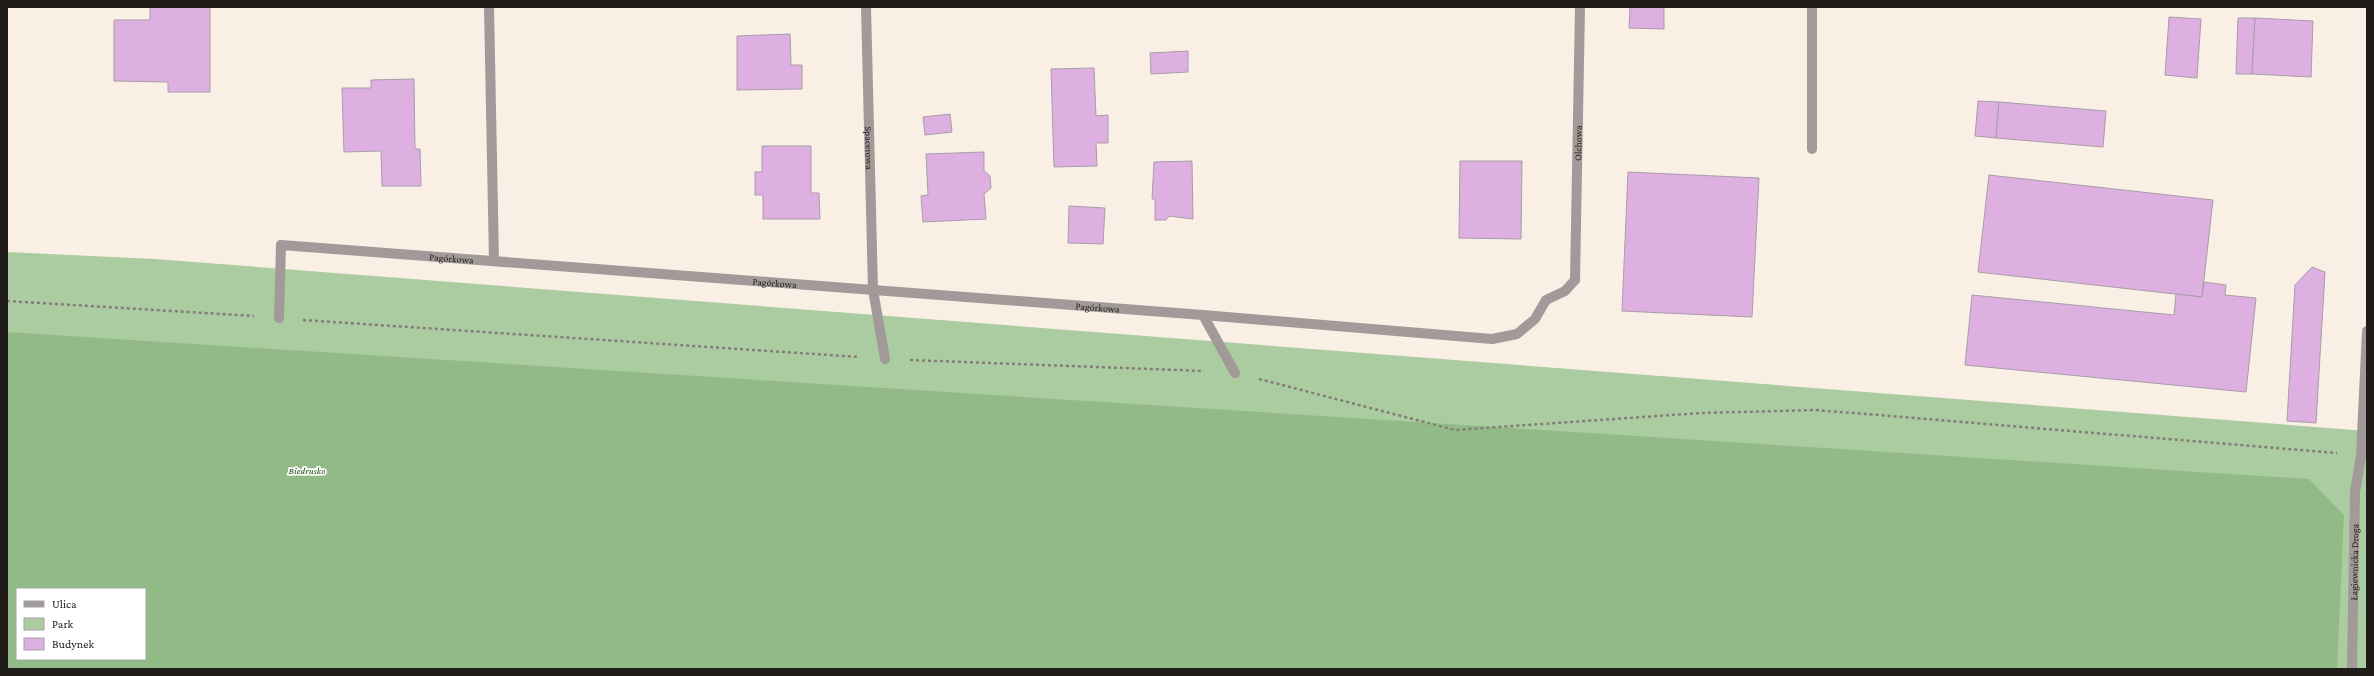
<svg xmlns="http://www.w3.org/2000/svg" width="2374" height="676" font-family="'Crimson Pro',serif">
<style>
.green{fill:#abcca1;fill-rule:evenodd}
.forest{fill:#92ba87;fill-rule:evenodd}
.building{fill:#ddb0e1;stroke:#a79da7}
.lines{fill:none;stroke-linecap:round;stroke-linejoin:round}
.path{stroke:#847d77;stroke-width:2.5;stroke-dasharray:3 3;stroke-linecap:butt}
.lane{stroke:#a19a98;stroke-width:10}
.street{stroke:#a19a98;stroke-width:10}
.labels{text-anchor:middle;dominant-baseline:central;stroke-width:3.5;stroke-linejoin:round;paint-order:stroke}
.street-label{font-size:10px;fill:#201c19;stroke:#fff}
.park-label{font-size:10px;font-style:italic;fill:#194d04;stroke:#fff}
</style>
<rect width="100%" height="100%" fill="#faefe5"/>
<path class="green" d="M 7,252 L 155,259 L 2367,431 L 2367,669 L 7,669 ZM 17,589 L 145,589 L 145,659 L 17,659 Z"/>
<path class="forest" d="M 7,332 L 2309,479 L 2344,515 L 2337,669 L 7,669 ZM 17,589 L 145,589 L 145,659 L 17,659 Z"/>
<g class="building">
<polygon points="150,7 210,7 210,92 168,92 168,82 114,81 114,20 150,20"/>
<polygon points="1630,7 1664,7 1664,29 1629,28"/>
<polygon points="2169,17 2201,19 2197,78 2165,75"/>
<polygon points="2238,18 2255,18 2252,74 2236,74"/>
<polygon points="2255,18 2313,21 2311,77 2252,74"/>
<polygon points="790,34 791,65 802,65 802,89 737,90 737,36"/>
<polygon points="1188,51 1188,72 1151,74 1150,53"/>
<polygon points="1094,68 1096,116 1108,115 1108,143 1096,143 1097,166 1054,167 1051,69"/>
<polygon points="414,79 415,149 420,149 421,186 382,186 381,151 344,152 342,88 371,88 371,80"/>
<polygon points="1978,101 1999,102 1996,138 1975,136"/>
<polygon points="1999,102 2106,111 2103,147 1996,138"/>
<polygon points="950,114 952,132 925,135 923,117"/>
<polygon points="762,146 811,146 811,193 819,193 820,219 763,219 763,195 755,195 755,172 762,172"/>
<polygon points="984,152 984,171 990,176 991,188 984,194 986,219 923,222 921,196 928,195 926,154"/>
<polygon points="1192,161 1193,219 1169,216 1166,220 1155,220 1155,199 1152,199 1154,162"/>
<polygon points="1460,161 1522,161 1521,239 1459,238"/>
<polygon points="1628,172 1759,178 1752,317 1622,311"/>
<polygon points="1989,175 2213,200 2202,297 1978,272"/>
<polygon points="1069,206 1105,208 1103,244 1068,243"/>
<polygon points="2312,267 2325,272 2316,423 2287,421 2295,285"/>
<polygon points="2204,282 2226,285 2225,295 2256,298 2246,392 1965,365 1972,295 2174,315 2176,294 2202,297"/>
</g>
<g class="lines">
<g class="path">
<polyline points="7,301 254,316"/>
<polyline points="303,320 859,357"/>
<polyline points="910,360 1204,371"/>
<polyline points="1259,379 1455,430 1701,413 1817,410 2337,453"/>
</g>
<g class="lane">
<polyline points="489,7 494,261"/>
<polyline points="1812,149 1812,7"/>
<polyline points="873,290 885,359"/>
<polyline points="1203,315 1492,339 1517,334 1535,319 1546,300 1565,291 1575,280"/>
<polyline points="1203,315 1235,373"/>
<polyline points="279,318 281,245"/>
<path id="s1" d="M 2352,669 L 2355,492 L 2361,456"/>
</g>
<g class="street">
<path id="s2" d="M 866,7 L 873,290"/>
<path id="s3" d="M 281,245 L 1203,315"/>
<path id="s4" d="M 1575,280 L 1580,7"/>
<polyline points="2361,456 2367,331"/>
</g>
</g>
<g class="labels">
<g class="street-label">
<text stroke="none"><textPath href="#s4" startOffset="137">Olchowa</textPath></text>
<text stroke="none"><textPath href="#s2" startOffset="141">Spacerowa</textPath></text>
<text stroke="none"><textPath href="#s3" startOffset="171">Pagórkowa</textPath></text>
<text stroke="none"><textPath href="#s3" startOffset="495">Pagórkowa</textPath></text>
<text stroke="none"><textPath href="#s3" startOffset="819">Pagórkowa</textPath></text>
<text stroke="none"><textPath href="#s1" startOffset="107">Łagiewnicka Droga</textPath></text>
</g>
<g class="park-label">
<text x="307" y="470">Biedrusko</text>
</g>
</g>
<rect width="2374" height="676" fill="none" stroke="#201c19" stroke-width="16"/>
<rect x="16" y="588" width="130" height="72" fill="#ffffff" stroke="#a6a4a3"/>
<rect x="24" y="601" width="20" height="6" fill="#a19a98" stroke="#a6a4a3"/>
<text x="52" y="608" font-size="12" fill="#201c19">Ulica</text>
<rect x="24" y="618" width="20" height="12" fill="#abcca1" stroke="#a6a4a3"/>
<text x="52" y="628" font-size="12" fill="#201c19">Park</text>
<rect x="24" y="638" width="20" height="12" fill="#ddb0e1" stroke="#a6a4a3"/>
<text x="52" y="648" font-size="12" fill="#201c19">Budynek</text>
</svg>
